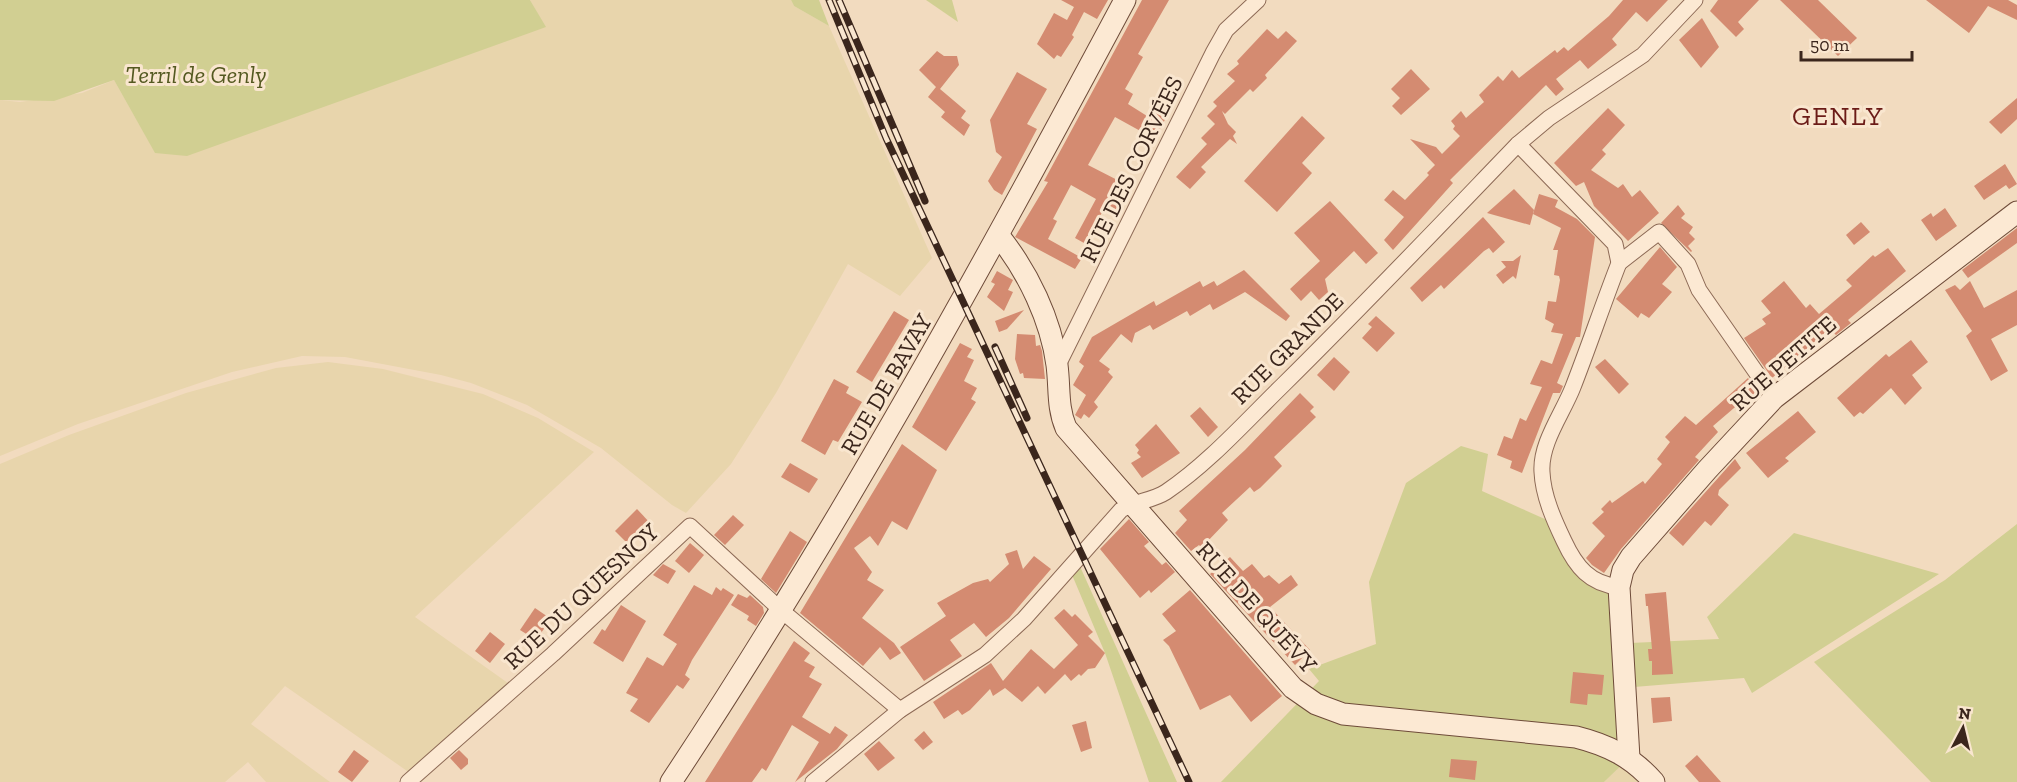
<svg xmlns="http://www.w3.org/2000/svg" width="2017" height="782" font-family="'Zilla Slab',serif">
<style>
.farmland{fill:#e8d5ac}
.green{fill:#d1cf92}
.building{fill:#d48b71}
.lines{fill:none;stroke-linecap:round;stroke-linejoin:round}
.street-casing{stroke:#8d6a56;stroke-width:17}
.secondary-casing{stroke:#6e4b39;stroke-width:23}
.street{stroke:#fce9d3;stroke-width:15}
.secondary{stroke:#fce9d3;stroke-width:21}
.rail-casing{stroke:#3b261c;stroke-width:7}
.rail{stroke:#f9e6cf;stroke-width:4.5;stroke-dasharray:14;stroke-linecap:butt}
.labels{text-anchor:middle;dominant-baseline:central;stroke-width:6;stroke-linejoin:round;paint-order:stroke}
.park-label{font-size:24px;font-style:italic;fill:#545920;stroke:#f9e6cf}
.street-label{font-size:24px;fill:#3b261c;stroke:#f9e6cf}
.quarter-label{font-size:27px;letter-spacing:1.5px;fill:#6b1b17;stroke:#f9e6cf}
</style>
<rect width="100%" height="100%" fill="#f2dbbf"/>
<g class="farmland">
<polygon points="530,0 791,0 794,6 829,26 932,258 900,296 848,264 776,393 731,464 686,513 672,505 601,448 527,405 471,383 441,375 345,357 302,356 232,372 78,424 0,456 0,100 20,102 82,93 114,80 155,152 545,27"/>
<polygon points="328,362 383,369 483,394 538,418 594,452 415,617 512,686 410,773 285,686 251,724 330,782 266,782 248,762 225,782 0,782 0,464 69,435 186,393 276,368"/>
<polygon points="1629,758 1654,782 1604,782"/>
</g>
<g class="green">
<polygon points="0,0 530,0 546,27 187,156 155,153 114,80 54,101 0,100"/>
<polygon points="791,0 819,0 829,26 794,6"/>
<polygon points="926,0 952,0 958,22"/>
<polygon points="1461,446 1488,454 1482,491 1556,524 1580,570 1619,587 1629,758 1604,782 1221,782 1319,681 1309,669 1376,644 1369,582 1406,483"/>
<polygon points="2017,524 2017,782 1931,782 1814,662 1945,580"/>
<polygon points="1794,533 1939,574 1752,693 1744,678 1634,687 1630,643 1719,639 1707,617"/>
<polygon points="1078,562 1177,782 1149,782 1105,653 1070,570"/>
</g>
<g class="building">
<polygon points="1061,0 1108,0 1097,19 1084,12 1072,35 1074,37 1061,57 1057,55 1054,59 1037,44 1054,13 1067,20 1074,7"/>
<polygon points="1142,0 1169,0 1138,54 1143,57 1125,89 1133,94 1128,104 1147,116 1163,93 1175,99 1153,144 1142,137 1144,133 1115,117 1088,165 1131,187 1119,211 1107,204 1084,243 1075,238 1096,199 1071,185 1053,219 1057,221 1048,239 1082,258 1075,269 1015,237 1048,182 1044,181"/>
<polygon points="1623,0 1668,0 1647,22 1636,12 1612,39 1617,45 1588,69 1580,60 1556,79 1564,89 1556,96 1546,85 1450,180 1453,183 1393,250 1384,240 1404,217 1384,200 1393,190 1405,200 1429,175 1427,173 1435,165 1410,139 1436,147 1442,154 1460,136 1453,129 1455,126 1451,121 1461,111 1466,118 1484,102 1479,95 1498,76 1503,81 1512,70 1519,78 1555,50 1557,53 1564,47 1568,51 1609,16"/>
<polygon points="1718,0 1759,0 1738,22 1744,29 1736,37 1710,11"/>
<polygon points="1780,0 1818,0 1857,38 1838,56"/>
<polygon points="1926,0 2008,0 2017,5 2017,20 1988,6 1969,33"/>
<polygon points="1702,18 1719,47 1701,68 1679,40"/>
<polygon points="1267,29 1278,39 1286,31 1297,41 1265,75 1267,78 1253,92 1250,89 1225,114 1222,111 1228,124 1236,132 1233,136 1237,144 1230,139 1201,167 1206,172 1190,189 1176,177 1207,144 1201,138 1215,124 1207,116 1217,106 1213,102 1235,81 1227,74 1239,64 1237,61"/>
<polygon points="937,51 944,56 957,56 959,65 940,89 966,111 961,118 970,125 964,136 941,117 945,112 928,97 936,87 919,70"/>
<polygon points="1411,69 1430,89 1401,115 1392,106 1400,98 1391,89"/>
<polygon points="1017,72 1047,89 1027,124 1037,129 1002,195 994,190 988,181 1002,157 996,152 990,120"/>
<polygon points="2017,98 2017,119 2001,134 1989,122"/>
<polygon points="1608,108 1625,125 1602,150 1606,154 1591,170 1618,188 1623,184 1632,197 1640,190 1659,213 1628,241 1594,206 1584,182 1576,186 1554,163"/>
<polygon points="1302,116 1325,138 1302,163 1312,173 1277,212 1244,181"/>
<polygon points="2005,164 2017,184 2009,189 2006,185 1984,200 1974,186"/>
<polygon points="1514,189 1534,210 1530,225 1487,213"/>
<polygon points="1539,194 1558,200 1555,207 1577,219 1595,237 1580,337 1576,337 1557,383 1563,386 1560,393 1553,393 1522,473 1510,468 1512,461 1497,455 1504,436 1512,439 1520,418 1526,421 1542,387 1530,384 1535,373 1541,360 1552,364 1563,334 1551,332 1554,324 1545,319 1548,301 1556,302 1560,280 1559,276 1554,275 1558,250 1553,250 1561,228 1533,214"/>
<polygon points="1330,201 1378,253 1366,264 1354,251 1325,279 1328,292 1319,300 1311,291 1301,301 1290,289 1320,261 1294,233"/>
<polygon points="1678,205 1685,214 1681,218 1693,227 1689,233 1695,239 1688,246 1692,251 1691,252 1661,223"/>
<polygon points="1945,208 1957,226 1936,241 1921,220 1931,213 1933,217"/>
<polygon points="1483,217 1505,242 1493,253 1489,248 1484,251 1444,289 1441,285 1422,302 1410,288"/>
<polygon points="1861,222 1870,232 1854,245 1846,235"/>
<polygon points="2017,228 2017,243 1968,278 1962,270"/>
<polygon points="1660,247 1677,267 1662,284 1672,292 1649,318 1641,313 1638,318 1616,299"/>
<polygon points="1888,248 1906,271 1848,320 1851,323 1836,335 1831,330 1772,378 1744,338 1766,324 1762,319 1771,313 1761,301 1784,281 1806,308 1810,304 1819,314 1852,286 1846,280 1873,255 1875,257"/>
<polygon points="1521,255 1516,279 1513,276 1503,284 1496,275 1506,267 1501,261 1513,261"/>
<polygon points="1244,270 1290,316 1286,321 1245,292 1213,310 1210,304 1190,316 1187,311 1153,330 1150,325 1135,333 1132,343 1121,334 1099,361 1110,369 1108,372 1113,377 1094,402 1098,407 1089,418 1084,414 1081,419 1075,415 1086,395 1073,385 1084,366 1079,362 1092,337 1154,301 1156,306 1200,281 1203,287 1214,281 1217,286"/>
<polygon points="997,271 1013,280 1008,290 1013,292 1004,311 987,297 995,284 991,282"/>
<polygon points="1970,281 1984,308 2017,290 2017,325 1991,339 2008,371 1991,381 1966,336 1972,331 1945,290 1955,285 1960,290"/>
<polygon points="1024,310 1007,329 999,332 995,321"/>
<polygon points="894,311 909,320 872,382 856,372"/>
<polygon points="1376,316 1395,333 1377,352 1362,338 1372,327 1368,324"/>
<polygon points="1017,334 1035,335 1036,346 1040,345 1042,351 1045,379 1024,378 1023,373 1020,374 1015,359"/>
<polygon points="1911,340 1928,362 1912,375 1922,388 1905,405 1891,388 1863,414 1860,412 1854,417 1837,398 1886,354 1889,357"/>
<polygon points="960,343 972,349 967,357 974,360 964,381 977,388 971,399 976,402 946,451 912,427"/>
<polygon points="1334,357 1350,372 1334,391 1317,375"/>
<polygon points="1605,359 1629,384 1619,394 1595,367"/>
<polygon points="1748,378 1760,395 1747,408 1741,402 1713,426 1718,432 1695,457 1699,460 1621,549 1604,573 1592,565 1586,558 1605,536 1592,523 1604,512 1601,509 1610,500 1612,503 1643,481 1645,484 1662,464 1657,459 1670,442 1665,437 1685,416 1696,425"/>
<polygon points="834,379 849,387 846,393 862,402 838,442 833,440 825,455 801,441"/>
<polygon points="1300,393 1314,407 1310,411 1316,417 1274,457 1282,466 1260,488 1254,492 1250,487 1222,513 1228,520 1204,545 1202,548 1199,545 1191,551 1175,533 1187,520 1179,511 1245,450"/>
<polygon points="1200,407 1218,427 1208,437 1190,416"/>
<polygon points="1798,411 1816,432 1785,458 1789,461 1768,478 1746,453"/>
<polygon points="1156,424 1180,453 1142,478 1131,463 1141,457 1137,453 1139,450 1135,445"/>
<polygon points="902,444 937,470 907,530 892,521 878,546 870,536 854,548 872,572 867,580 884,590 862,618 894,643 901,653 890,660 880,647 863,666 800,613"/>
<polygon points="1735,459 1741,468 1719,490 1718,495 1729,505 1711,526 1705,521 1683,546 1669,533"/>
<polygon points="790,463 818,479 809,493 781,477"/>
<polygon points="637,509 651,524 629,545 615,531"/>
<polygon points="733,515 744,525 725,545 714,535"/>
<polygon points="1129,519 1149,542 1144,546 1162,565 1166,562 1175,572 1151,593 1149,590 1140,598 1100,549"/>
<polygon points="790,531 807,542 776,593 761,579"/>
<polygon points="690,543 704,555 689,573 675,561"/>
<polygon points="1017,550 1023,569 1034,556 1051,569 1009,618 986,637 974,623 950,640 962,656 924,681 900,647 946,616 937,603 973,583 988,579 990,582 1009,564 1005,554"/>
<polygon points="1230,557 1243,571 1252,564 1264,578 1269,575 1279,584 1291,575 1298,585 1270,607 1310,650 1295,665 1210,574"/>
<polygon points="663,564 676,571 668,584 653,575"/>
<polygon points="694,585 712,595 716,587 721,591 723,588 734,595 692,660 685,675 690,679 683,689 677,685 649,723 630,711 638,699 626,693 647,657 663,666 677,644 663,635"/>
<polygon points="1190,590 1282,696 1251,722 1230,695 1200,710 1169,646 1163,640 1176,631 1162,614"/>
<polygon points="1666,592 1673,674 1652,675 1652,661 1649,661 1648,649 1652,649 1648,606 1646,606 1645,594"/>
<polygon points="738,594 747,598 750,595 763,607 764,613 756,626 747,620 749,616 731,605"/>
<polygon points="621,605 646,621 623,662 593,643 602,629 605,631"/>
<polygon points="535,608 551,619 536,640 520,630"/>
<polygon points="1064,609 1072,617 1075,614 1093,632 1088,636 1105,653 1095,668 1088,669 1081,676 1079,674 1071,681 1065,674 1045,694 1038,686 1022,702 1005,688 993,696 990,689 970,710 962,715 958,710 944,719 933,702 991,663 1003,681 1031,649 1054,669 1078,645 1054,618"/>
<polygon points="490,632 505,644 490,663 475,651"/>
<polygon points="794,641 810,653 804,661 815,667 809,677 822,684 802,717 830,734 835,726 848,735 837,749 795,782 819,742 792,725 766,771 762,768 752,782 705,782"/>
<polygon points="1573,672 1604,675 1602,695 1588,694 1587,705 1570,703"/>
<polygon points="1670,697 1672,721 1653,723 1651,698"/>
<polygon points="1086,721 1092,748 1081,752 1072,725"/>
<polygon points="924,731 933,742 923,750 914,740"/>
<polygon points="879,741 895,758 878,771 864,754"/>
<polygon points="354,750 369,761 352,782 338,772"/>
<polygon points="459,750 468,759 468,764 461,770 450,758"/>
<polygon points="1697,755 1721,782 1699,782 1685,766"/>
<polygon points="1451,759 1477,761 1475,780 1449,777"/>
</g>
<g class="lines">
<g class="street-casing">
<g id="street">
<path d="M 1518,144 L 1615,244 L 1619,263 C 1603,304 1589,346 1573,387 C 1563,413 1540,443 1542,472 C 1543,496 1554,520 1564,541 C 1576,567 1590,584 1619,587"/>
<polyline points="1619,263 1659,232 1688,264 1699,290 1774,398"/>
<polyline points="1057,367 1213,53 1226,30 1258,0"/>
<polyline points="408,782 553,654 690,526 782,611 900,710"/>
<path d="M 813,782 L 900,710 L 985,655 L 1024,619 L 1121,510 C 1135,501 1152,501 1166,492 C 1209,463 1246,421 1283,385 C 1363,306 1440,225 1518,144 L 1549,118 L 1643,55 L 1695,0"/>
</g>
</g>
<g class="secondary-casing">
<g id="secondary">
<path d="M 999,236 C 1028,272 1051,320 1057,365 C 1060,388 1057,407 1066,428 L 1293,688 L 1316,704 L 1343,714 L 1576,737 C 1608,745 1632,757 1654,782"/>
<polyline points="1629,758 1619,587 1623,570 1631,557 1707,470 1774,398 2017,212"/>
<path d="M 671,782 C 838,530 983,266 1125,0"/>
</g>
</g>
<use href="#street" class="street"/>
<use href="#secondary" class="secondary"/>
<g class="rail-casing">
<g id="rail">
<polyline points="829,0 886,138 1189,782"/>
<polyline points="839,0 925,201"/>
<polyline points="995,347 1027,418"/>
</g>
</g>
<use href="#rail" class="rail"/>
</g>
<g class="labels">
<g class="park-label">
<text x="196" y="74">Terril de Genly</text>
</g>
<g class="street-label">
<text transform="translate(1131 169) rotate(-64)">RUE DES CORVÉES</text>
<text transform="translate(1287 348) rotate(-45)">RUE GRANDE</text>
<text transform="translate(1783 363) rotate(-41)">RUE PETITE</text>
<text transform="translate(886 384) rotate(-60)">RUE DE BAVAY</text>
<text transform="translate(581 596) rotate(-43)">RUE DU QUESNOY</text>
<text transform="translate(1257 607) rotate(48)">RUE DE QUÉVY</text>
</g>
<g class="quarter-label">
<text x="1838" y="116">GENLY</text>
</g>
</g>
<g transform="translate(1963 728) rotate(7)" stroke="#f9e6cf" stroke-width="4.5" paint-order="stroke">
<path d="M0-4.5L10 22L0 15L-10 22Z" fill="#3b261c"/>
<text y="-9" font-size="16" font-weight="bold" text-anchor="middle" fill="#3b261c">N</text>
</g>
<path d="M1801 51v9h111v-9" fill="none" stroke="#3b261c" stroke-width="3"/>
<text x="1810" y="51" font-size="18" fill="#3b261c" stroke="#f9e6cf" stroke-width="4.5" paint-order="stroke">50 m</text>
</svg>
